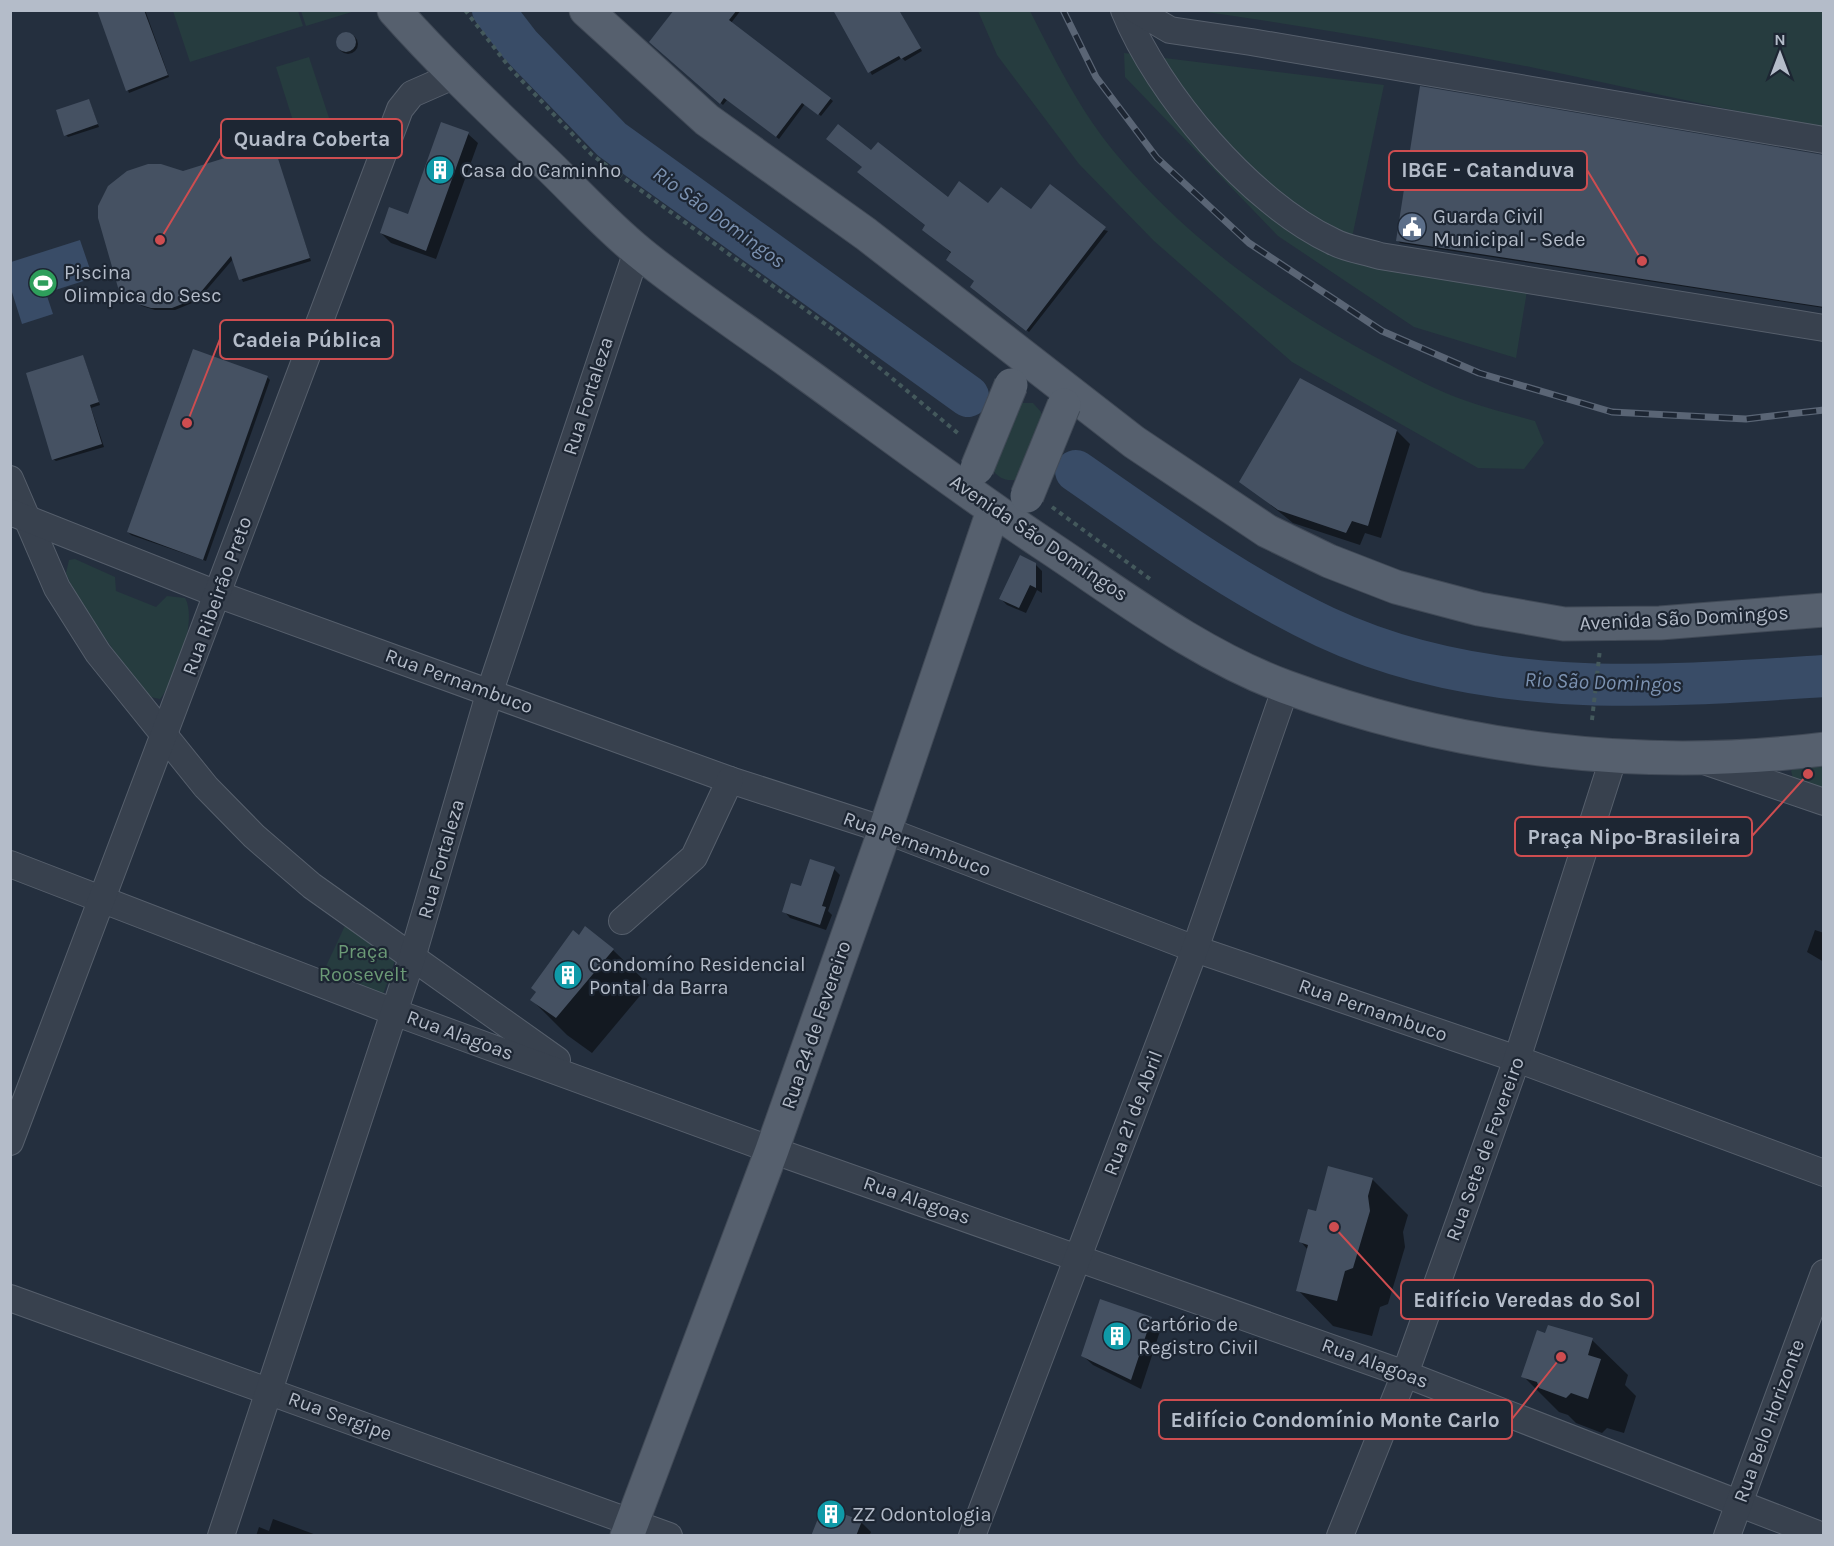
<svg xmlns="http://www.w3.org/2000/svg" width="1834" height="1546" font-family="Karla,sans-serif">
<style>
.green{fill:#263c3f}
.water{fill:#394c67}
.shadow{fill:#0007}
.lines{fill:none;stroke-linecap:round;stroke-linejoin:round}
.river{stroke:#394c67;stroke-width:42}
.building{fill:#455162}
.minor-casing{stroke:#565f6c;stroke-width:28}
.major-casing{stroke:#414a57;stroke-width:35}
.path{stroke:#44595c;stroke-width:4;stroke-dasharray:4.5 4.5;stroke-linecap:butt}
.minor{stroke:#38414e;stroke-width:26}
.major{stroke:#56606e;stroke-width:33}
.rail-casing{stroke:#5a6575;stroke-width:7}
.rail{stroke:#1d2633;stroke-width:4.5;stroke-dasharray:14;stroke-linecap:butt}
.major-bridge-casing{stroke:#414a57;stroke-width:35;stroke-linecap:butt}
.major-bridge{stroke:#56606e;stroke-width:33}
.labels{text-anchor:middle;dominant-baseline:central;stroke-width:4.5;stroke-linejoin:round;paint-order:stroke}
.poi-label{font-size:20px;fill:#b4bcc9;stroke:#1d2633;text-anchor:start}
.street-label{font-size:20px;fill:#b4bcc9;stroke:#1d2633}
.park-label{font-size:20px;fill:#6b9a76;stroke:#1d2633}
.water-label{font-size:21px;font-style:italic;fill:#7c92b1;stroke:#1d2633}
.leader{fill:none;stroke:#ce4d50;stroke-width:2}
.callout-dot{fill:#ce4d50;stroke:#1d2633;stroke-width:2}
.callout{fill:#1d2633;stroke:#ce4d50;stroke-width:2}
.callout-label{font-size:21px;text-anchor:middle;font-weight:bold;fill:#b4bcc9}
</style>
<rect width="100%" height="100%" fill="#242f3e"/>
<g class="green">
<polygon points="173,11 298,11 303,26 190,62"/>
<polygon points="301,11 301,10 355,11 306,26"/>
<path d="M 978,11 L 1030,11 C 1055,60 1080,111 1116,154 C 1188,240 1281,307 1379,359 C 1405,373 1433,389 1461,399 C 1485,408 1510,414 1535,421 L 1544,443 L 1524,469 L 1478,468 L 1292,362 L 1154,241 L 1079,164 L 997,55 Z"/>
<path d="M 1199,11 L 1823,11 L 1823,128 C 1727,110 1631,88 1535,68 C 1423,46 1312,27 1199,11 Z"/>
<polygon points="1124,53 1384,85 1349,252 1527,291 1516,358 1414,327 1278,236 1125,77"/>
<polygon points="309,57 334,133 300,143 276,67"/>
<path d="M 1020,403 L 1033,403 L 1041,412 L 1042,420 L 1019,479 C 1007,482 999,479 991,468 Z"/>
<path d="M 75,559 L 115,577 L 116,591 L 156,607 L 167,596 L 185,598 C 198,620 176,681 160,699 L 146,696 L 76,597 L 66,573 L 69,560 Z"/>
<polygon points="1823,761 1823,790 1793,778 1791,771 1794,767"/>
<polygon points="349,917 398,952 381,1000 321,977"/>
</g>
<polygon class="water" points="80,240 93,278 46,293 53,314 22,324 11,289 11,262"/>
<g class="shadow">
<polygon points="98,10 145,10 169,77 129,93"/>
<polygon points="676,10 741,10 731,23 833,101 821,116 805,104 779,139 727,100 723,105 651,42"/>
<polygon points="835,10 899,10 922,51 905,61 902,58 872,75"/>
<circle cx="348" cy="44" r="10"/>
<polygon points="89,100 99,127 68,137 66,135"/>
<polygon points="442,124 468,134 478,143 436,259 391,243 381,233 409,216"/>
<polygon points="272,144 311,261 243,282 234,258 197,301 175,310 155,310 142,306 123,293 183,172"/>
<polygon points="871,152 948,199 1031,211 1108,231 1029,332 974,290 976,282 927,226"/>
<polygon points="1824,156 1824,308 1400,243 1398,241"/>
<polygon points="83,356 100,405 91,408 104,447 56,461 53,459"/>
<polygon points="267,377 270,380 206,561 131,535 128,532"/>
<polygon points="1397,431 1410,444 1381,538 1365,533 1360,545 1293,523 1241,481"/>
<polygon points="1035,564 1042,571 1042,593 1037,590 1026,613 1007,605 1001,599"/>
<polygon points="834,869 840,875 828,911 832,915 826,930 790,918 784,911 801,888"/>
<polygon points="1815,930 1824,933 1824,962 1807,952"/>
<polygon points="579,937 613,950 649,985 592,1053 567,1035 532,1000"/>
<polygon points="1372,1179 1408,1215 1403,1232 1405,1247 1388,1304 1380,1307 1372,1336 1333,1326 1298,1290 1308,1250 1301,1242 1317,1213"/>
<polygon points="1151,1318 1161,1328 1141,1389 1093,1365 1083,1356"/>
<polygon points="1592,1340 1628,1375 1625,1385 1636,1396 1624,1433 1607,1428 1602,1433 1576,1423 1568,1415 1559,1412 1523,1376"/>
<polygon points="273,1519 319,1536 256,1536 259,1527 269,1531"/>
<polygon points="861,1522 871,1532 869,1536 813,1536"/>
</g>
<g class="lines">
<g class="river">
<polyline points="493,10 520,45 612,140 968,396"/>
<path d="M 1076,471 C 1157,527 1236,585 1325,627 C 1483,701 1655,687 1824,676"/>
</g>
</g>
<g class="building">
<polygon points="97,10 144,10 168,75 126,91"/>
<polygon points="674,10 737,10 729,20 831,98 818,115 802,103 776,137 724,98 720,104 649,42"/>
<polygon points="833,10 899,10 921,48 901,59 899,56 868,73"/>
<circle cx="346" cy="42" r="10"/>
<polygon points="1420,86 1824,155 1824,307 1396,241"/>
<polygon points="89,99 98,124 64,136 56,110"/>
<polygon points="441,122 469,132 426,251 380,233 389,207 408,214"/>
<polygon points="838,124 871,150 878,142 948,197 959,181 988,203 1001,187 1031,209 1050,184 1106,227 1026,331 970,287 974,281 946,260 951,252 922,230 925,225 857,172 862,167 826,139"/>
<polygon points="273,143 310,258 239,280 231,256 195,299 172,308 151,308 138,304 119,291 98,218 98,206 108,186 127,171 148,164 161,164 183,171"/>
<polygon points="193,349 268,376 203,560 127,532"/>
<polygon points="83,355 99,402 90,405 102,444 52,460 26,373"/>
<polygon points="1300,378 1397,430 1368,526 1352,521 1346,533 1278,510 1239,482"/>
<polygon points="1020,555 1036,563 1036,588 1030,585 1019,608 999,599"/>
<polygon points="810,859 835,867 822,906 826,907 820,925 782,912 791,883 801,886"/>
<polygon points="585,926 614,949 556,1018 530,1000 536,992 531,988 573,930 579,935"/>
<polygon points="1328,1166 1373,1178 1368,1196 1370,1211 1353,1268 1345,1271 1337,1301 1296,1291 1308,1245 1299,1242 1308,1209 1316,1211"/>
<polygon points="1100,1299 1152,1317 1131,1380 1081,1356"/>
<polygon points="1548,1325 1593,1338 1588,1355 1601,1359 1588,1399 1571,1393 1566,1398 1539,1388 1537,1382 1521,1377 1537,1330 1545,1333"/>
<polygon points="823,1506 862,1521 856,1536 811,1536"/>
</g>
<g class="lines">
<g class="minor-casing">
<g id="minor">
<path d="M 1124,10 C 1158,94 1250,202 1332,241 C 1346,249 1365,251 1380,256 L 1824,328"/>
<polyline points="1136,10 1170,30 1251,42 1824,140"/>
<polyline points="10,479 57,588 98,653 206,787 254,836 312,886 557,1060"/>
<polyline points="10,512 217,594 730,780 885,830 1195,949 1517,1059 1824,1173"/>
<polyline points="1707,762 1824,802"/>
<polyline points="10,864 394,1012 772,1150 1405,1374 1823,1536"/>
<polyline points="622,921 694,857 730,780"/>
<polyline points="10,1142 400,109 412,94 453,76"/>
<polyline points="10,1298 669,1536"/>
<polyline points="221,1536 412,958 490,691 637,251"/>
<polyline points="972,1536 1195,949 1286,687"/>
<polyline points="1340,1536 1405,1374 1517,1059 1614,756"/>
<polyline points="1727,1536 1824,1273"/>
</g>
</g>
<g class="major-casing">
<g id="major">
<path d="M 394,10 C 443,65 495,114 548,165 C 578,194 607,226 639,252 C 689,293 743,328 795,366 C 877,425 957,486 1041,542 C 1120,594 1197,654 1286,687 C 1458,750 1642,772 1824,749"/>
<polyline points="586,10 707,120 866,234 1134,442 1267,531 1329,561 1396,587 1479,609 1564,624 1660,623 1824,610"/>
<polyline points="627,1536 772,1150 885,830 993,511"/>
</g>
</g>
<g class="path">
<polyline points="465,10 510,68 592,155 839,334 960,435"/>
<polyline points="1052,507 1150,579"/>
<polyline points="1592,720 1600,649"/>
</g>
<use href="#minor" class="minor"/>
<use href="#major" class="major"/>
<g class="rail-casing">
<polyline id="rail" points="1063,10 1096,77 1157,158 1249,243 1382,331 1479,373 1612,412 1746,419 1824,410"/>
</g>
<use href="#rail" class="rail"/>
<g class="major-bridge-casing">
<g id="major-bridge">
<polyline points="977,468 1011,385"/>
<polyline points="1027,496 1064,405"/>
</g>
</g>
<use href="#major-bridge" class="major-bridge"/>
</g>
<defs>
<g id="building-disc" transform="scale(1.5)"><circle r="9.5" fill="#0f9aa8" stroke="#1d2633"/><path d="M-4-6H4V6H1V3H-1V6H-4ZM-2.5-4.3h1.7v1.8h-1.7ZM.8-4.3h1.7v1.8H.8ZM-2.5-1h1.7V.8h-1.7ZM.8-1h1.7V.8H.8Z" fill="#fff"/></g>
<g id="civic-disc" transform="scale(1.5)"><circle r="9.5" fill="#5c6f8a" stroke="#1d2633"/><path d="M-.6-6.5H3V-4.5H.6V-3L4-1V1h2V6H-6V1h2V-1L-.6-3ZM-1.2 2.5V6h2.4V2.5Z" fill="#fff"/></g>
<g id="stadium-disc" transform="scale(1.5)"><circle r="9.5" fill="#2e9e5b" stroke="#1d2633"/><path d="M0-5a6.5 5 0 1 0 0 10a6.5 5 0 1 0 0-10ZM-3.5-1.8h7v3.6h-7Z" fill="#fff"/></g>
</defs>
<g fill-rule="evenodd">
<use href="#building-disc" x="440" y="170"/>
<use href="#civic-disc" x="1412" y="227"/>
<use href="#stadium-disc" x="43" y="283"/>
<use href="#building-disc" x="568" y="975"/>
<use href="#building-disc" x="1117" y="1336"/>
<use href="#building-disc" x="831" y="1514"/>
</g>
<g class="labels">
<g class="poi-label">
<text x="461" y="170">Casa do Caminho</text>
<text x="1433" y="216">Guarda Civil<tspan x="1433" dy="23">Municipal - Sede</tspan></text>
<text x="64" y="272">Piscina<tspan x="64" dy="23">Olimpica do Sesc</tspan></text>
<text x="589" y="964">Condomíno Residencial<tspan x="589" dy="23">Pontal da Barra</tspan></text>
<text x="1138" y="1324">Cartório de<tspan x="1138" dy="23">Registro Civil</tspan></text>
<text x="852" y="1514">ZZ Odontologia</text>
</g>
<g class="street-label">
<text transform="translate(588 396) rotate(-72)">Rua Fortaleza</text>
<text transform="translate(1039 538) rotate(34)">Avenida São Domingos</text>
<text transform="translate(217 596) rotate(-70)">Rua Ribeirão Preto</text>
<text transform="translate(1684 618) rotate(-3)">Avenida São Domingos</text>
<text transform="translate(459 681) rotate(20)">Rua Pernambuco</text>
<text transform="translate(917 844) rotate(20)">Rua Pernambuco</text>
<text transform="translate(441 859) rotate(-74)">Rua Fortaleza</text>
<text transform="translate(1373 1010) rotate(19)">Rua Pernambuco</text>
<text transform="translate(816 1025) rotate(-71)">Rua 24 de Fevereiro</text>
<text transform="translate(460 1035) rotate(20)">Rua Alagoas</text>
<text transform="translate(1133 1113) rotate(-69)">Rua 21 de Abril</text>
<text transform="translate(1485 1149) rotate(-70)">Rua Sete de Fevereiro</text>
<text transform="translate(917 1200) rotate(19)">Rua Alagoas</text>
<text transform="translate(1375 1363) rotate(20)">Rua Alagoas</text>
<text transform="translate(340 1416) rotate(20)">Rua Sergipe</text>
<text transform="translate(1769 1421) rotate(-70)">Rua Belo Horizonte</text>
</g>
<g class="park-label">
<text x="363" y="951">Praça<tspan x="363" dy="23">Roosevelt</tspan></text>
</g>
<g class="water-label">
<text transform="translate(719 217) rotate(36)">Rio São Domingos</text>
<text transform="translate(1603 682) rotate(2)">Rio São Domingos</text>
</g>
</g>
<path class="leader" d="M160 240L221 138M1642 261L1587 170M187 423L220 339M1808 774L1752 836M1334 1227L1401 1300M1561 1357L1512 1419"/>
<g class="callout-dot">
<circle cx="160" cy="240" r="6"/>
<circle cx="1642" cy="261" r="6"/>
<circle cx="187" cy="423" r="6"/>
<circle cx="1808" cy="774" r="6"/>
<circle cx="1334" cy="1227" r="6"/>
<circle cx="1561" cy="1357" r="6"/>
</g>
<g class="callout">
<rect x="221" y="119" width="181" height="39" rx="6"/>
<rect x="1389" y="151" width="198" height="39" rx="6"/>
<rect x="220" y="320" width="173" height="39" rx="6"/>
<rect x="1515" y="817" width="237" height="39" rx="6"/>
<rect x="1401" y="1280" width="252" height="39" rx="6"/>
<rect x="1159" y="1400" width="353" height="39" rx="6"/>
</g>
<g class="callout-label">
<text x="312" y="146">Quadra Coberta</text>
<text x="1488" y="177">IBGE - Catanduva</text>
<text x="307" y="347">Cadeia Pública</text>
<text x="1634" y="844">Praça Nipo-Brasileira</text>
<text x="1527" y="1307">Edifício Veredas do Sol</text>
<text x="1335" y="1427">Edifício Condomínio Monte Carlo</text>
</g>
<rect width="1834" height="1546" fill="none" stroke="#b4bcc9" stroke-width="24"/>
<g transform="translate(1780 54)" stroke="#1d2633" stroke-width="4.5" paint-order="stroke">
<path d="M0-4.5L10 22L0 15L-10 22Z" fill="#b4bcc9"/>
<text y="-9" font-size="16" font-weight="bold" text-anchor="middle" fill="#b4bcc9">N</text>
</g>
</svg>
